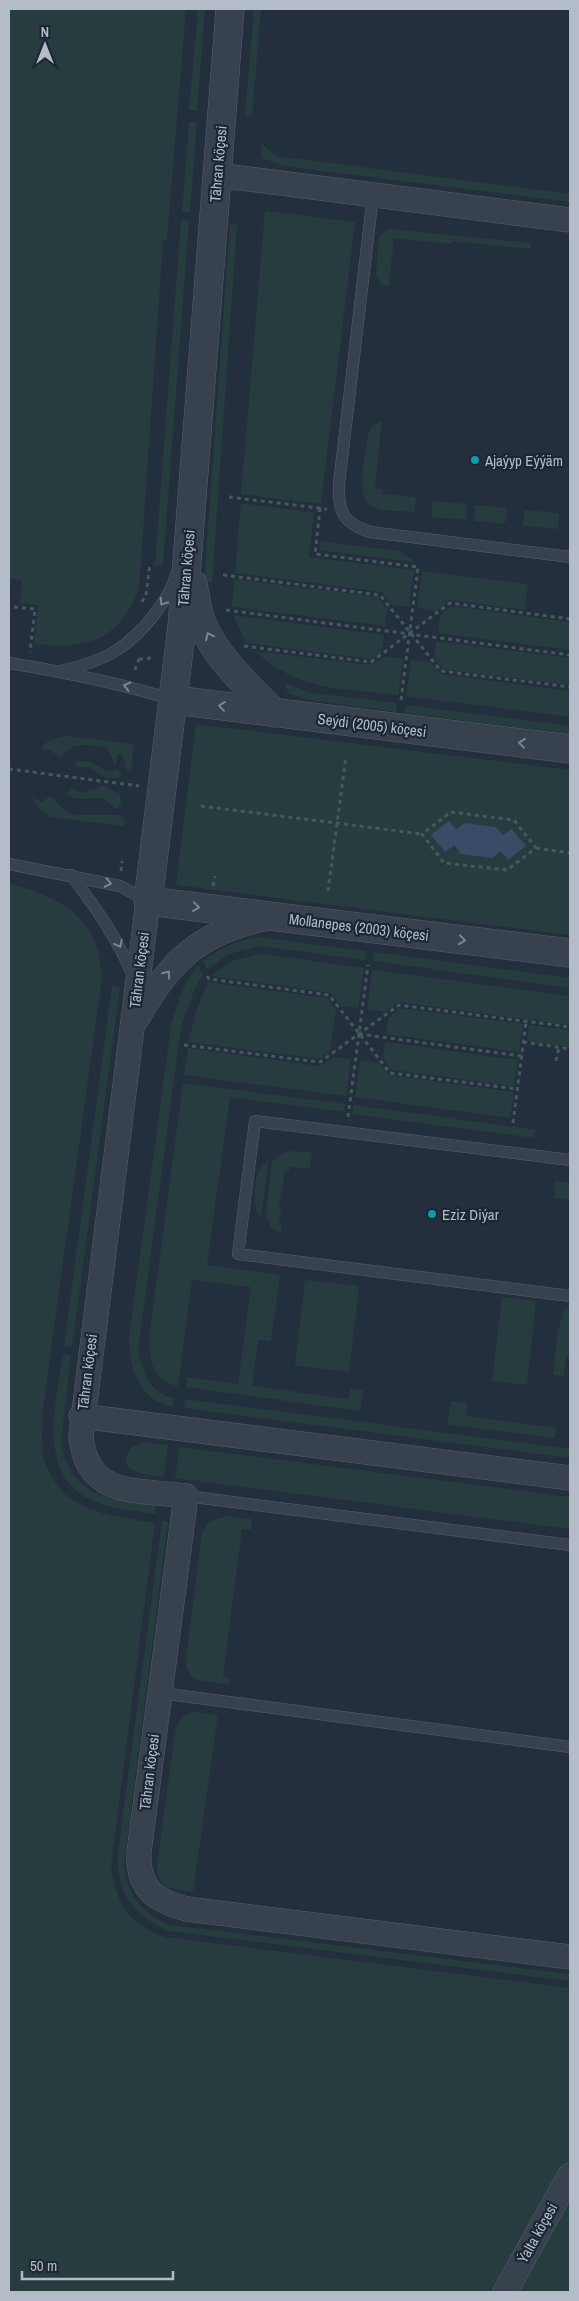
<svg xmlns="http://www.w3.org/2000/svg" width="579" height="2301" font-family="'Archivo Narrow',sans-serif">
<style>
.green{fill:#263c3f}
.water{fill:#394c67}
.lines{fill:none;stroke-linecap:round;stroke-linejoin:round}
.service-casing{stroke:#565f6c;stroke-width:12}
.minor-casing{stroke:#565f6c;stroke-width:25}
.tertiary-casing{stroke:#565f6c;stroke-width:29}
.path{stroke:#44595c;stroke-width:3;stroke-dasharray:4 4;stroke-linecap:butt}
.service{stroke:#38414e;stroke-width:11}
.minor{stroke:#38414e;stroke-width:24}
.tertiary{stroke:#38414e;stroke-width:28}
.oneway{stroke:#7c8592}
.culture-dot{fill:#0f9aa8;stroke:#1d2633;stroke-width:2}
.labels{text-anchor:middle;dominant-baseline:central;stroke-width:4.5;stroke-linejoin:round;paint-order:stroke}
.street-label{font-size:15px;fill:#b4bcc9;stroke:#1d2633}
.poi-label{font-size:15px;fill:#b4bcc9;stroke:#1d2633;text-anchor:start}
</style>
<rect width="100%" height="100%" fill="#242f3e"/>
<g class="green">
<path d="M 9,9 L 186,9 L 167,240 L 163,241 L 139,589 C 117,643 87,649 34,644 L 38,605 L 20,603 L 22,580 L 9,578 Z"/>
<polygon points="198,9 205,9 197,111 189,110"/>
<polygon points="254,9 261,9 252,116 245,116"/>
<polygon points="189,122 197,122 190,213 182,212"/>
<polygon points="262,144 276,156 570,194 570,202 285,166 261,158"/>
<polygon points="265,211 355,222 321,504 241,494"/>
<polygon points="181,220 189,221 163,565 155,565"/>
<polygon points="230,224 237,225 212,582 204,582"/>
<polygon points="389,229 531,243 530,249 453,241 452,244 394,238 389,285 382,285 376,276 379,237"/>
<path d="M 382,421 L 375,488 L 383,489 L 382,494 L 416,497 L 414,512 C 401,511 382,512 371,506 C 355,497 366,450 368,434 L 372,426 Z"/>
<polygon points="433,501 467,504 466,520 431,517"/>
<polygon points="241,503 314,513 309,557 414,570 409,607 391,605 382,592 235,573"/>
<polygon points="475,505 507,508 505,524 474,521"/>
<polygon points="524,510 559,513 558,529 523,526"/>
<polygon points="320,541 400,551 415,562 319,550"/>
<polygon points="422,571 528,584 525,610 449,600 437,611 417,608"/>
<polygon points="234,579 378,597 387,609 385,626 232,607"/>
<polygon points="451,606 570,622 570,650 438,633 440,616"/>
<polygon points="233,615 384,635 382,652 371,659 246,643"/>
<polygon points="436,641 570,658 570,685 443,669 434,658"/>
<path d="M 255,651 L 371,665 L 385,656 L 403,659 L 398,695 C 341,688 300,692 255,651 Z"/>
<polygon points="411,660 430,662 440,674 570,691 570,717 406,696"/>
<polygon points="284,683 312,693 397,703 396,712 310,700 289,694"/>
<polygon points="405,705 570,726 570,734 404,713"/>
<polygon points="196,724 570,770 570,935 176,885"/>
<polygon points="65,736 134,744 131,768 129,771 125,766 123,756 118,753 116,764 114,763 109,750 105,747 86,745 74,746 59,757 48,749 46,751 41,747 50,740"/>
<path d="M 78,761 L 90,762 L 108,772 L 117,769 L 122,776 C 108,782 100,775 90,767 L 78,767 L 73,763 Z"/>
<path d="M 103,786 L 120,794 L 121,804 L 118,809 L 114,808 C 97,787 88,808 66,794 L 71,788 L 81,793 Z"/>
<polygon points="32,796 41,802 50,796 67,812 75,815 119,815 124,819 124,826 50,817 37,807"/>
<path d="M 9,883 C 64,899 105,920 101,985 L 42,1416 C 43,1431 40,1447 45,1462 C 63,1513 109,1515 155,1523 L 111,1865 C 115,1902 129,1925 165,1937 L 570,1988 L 570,2161 L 498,2292 L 9,2292 Z"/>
<path d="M 258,937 L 366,951 L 365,960 L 258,946 L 229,954 L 207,969 L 203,961 C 220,947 237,941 258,937 Z"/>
<polygon points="374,952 570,978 570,988 373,961"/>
<polygon points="261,954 364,968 358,1008 341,1006 331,993 211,976 232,961"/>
<path d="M 198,966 L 203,975 L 195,988 L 181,1027 L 138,1351 C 142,1372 151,1394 174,1398 L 173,1407 C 140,1402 128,1366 129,1337 L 171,1026 C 177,1003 183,984 198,966 Z"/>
<polygon points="372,970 570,996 570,1025 398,1002 386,1012 367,1009"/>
<polygon points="208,982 327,998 336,1010 330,1052 320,1059 188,1042 197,1009"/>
<polygon points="112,986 120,987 72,1347 64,1346"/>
<polygon points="400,1008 523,1024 519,1052 386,1034 389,1017"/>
<polygon points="529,1025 570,1030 570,1047 527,1041"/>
<polygon points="385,1042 518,1060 514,1086 392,1070 383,1059"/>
<polygon points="188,1048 319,1066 334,1057 351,1059 346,1096 184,1075"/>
<polygon points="360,1060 379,1063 389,1075 514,1092 510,1118 355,1097"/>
<path d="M 183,1083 L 345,1104 L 344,1112 L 230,1097 L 207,1265 L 280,1275 L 271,1341 L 258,1340 L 252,1386 L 348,1399 L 350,1389 L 363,1390 L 360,1411 L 186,1387 L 187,1377 L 238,1384 L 251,1287 L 192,1280 L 178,1386 C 153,1383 150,1361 149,1339 Z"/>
<polygon points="354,1105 537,1130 532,1137 527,1137 352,1114"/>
<polygon points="290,1151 312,1152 310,1169 290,1167 289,1171 285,1171 279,1207 281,1208 279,1224 282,1224 281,1234 270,1226 266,1215 272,1162 283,1153"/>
<path d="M 268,1162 L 261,1218 C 250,1206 253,1168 268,1162 Z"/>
<polygon points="555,1181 570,1183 570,1200 554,1198"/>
<polygon points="305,1280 359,1286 349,1372 295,1366"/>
<polygon points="502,1297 536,1301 527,1385 492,1381"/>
<polygon points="570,1307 570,1357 566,1357 564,1376 553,1375 558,1330 564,1309"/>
<path d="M 63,1354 L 71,1355 L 61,1443 C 71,1497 109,1499 156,1506 L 155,1514 C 137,1511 119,1510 102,1504 C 33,1483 56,1405 63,1354 Z"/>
<polygon points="185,1399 570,1449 570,1458 184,1408"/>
<polygon points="451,1401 467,1403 466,1416 556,1428 555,1438 447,1424"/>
<path d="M 144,1442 L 168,1445 L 164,1477 C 146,1474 114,1474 131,1447 Z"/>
<polygon points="179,1447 570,1497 570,1529 175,1478"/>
<polygon points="227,1516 252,1519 251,1530 242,1529 223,1677 229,1678 229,1685 194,1679 187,1669 186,1658 202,1532 210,1521"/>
<path d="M 162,1521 L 168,1522 L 124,1864 C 127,1895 142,1914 170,1925 L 570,1974 L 570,1981 L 169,1931 C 132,1916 116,1892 118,1852 Z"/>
<path d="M 195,1712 L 218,1715 L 193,1892 L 166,1887 L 158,1877 L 157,1866 L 175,1732 C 179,1720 183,1714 195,1712 Z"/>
<polygon points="570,2191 570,2292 514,2292"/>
</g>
<polygon class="water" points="449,821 456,829 465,823 496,827 503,835 512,829 526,846 508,860 501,851 492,858 461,854 454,845 445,852 431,835"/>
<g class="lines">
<g class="service-casing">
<g id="service">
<path d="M 373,195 L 339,484 C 338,512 343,523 370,532 L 570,557"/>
<path d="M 9,663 C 65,672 119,683 174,700"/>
<path d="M 61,671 C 103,661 127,650 154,615 C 163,603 172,590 176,575"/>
<polyline points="9,864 120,886 148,901"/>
<path d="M 71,875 C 96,908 118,939 134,978"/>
<polyline points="570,1160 255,1121 238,1254 570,1296"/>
<polyline points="186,1496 570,1545"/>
<polyline points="160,1693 570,1747"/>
</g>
</g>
<g class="minor-casing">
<g id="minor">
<polyline points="217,175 570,220"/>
<path d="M 148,901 L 81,1435 C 86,1498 136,1489 186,1496 L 139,1852 C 137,1888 155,1901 187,1909 L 570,1957"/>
<path d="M 137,1019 C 170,960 201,931 269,918"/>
<polyline points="81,1416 570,1478"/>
<polyline points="505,2292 570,2175"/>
</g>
</g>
<g class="tertiary-casing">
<g id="tertiary">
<polyline points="230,9 182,626 148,901 570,953"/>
<path d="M 193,584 C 195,593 196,602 198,611 C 208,651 246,684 274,713"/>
<polyline points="174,700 570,749"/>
</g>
</g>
<g class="path">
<polyline points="229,497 327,509"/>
<polyline points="320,508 315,554 418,567 401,700"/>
<polyline points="223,575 380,595 441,671 570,687"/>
<polyline points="142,602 146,594 150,564"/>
<polyline points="14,607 35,609 30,652"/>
<polyline points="226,610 570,655"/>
<polyline points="244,646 371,662 450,603 570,619"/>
<polyline points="139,659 152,658"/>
<polyline points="135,670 139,659"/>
<polyline points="9,769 139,786"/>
<polyline points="201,806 422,834"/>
<polygon points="451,812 514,820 536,848 507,870 444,863 422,834"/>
<polyline points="536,848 570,853"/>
<polyline points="121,871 122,861"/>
<polyline points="213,886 215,876"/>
<polyline points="328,891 346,756"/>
<polyline points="207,976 209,979 329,995 390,1073 517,1089"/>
<polyline points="359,1034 521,1056"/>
<polyline points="523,1042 570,1049"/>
<polyline points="184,1045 320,1062 399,1005 570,1027"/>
<polyline points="556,1061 559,1047"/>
<polyline points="348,1117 368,965"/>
<polyline points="513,1123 526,1022"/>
</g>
<use href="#service" class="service"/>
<use href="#minor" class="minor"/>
<use href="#tertiary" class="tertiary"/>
</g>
<defs><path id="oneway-chevron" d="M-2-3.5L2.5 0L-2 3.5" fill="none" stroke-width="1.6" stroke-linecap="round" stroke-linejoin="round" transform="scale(1.25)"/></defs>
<g class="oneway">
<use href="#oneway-chevron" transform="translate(163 602) rotate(122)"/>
<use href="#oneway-chevron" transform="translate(209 636) rotate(-116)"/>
<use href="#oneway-chevron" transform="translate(127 686) rotate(-167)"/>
<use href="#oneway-chevron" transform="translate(222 706) rotate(-173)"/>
<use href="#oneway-chevron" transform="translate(522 743) rotate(-173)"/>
<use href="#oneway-chevron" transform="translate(108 883) rotate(12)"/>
<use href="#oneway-chevron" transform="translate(196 907) rotate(7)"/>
<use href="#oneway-chevron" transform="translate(462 940) rotate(7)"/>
<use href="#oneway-chevron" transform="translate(119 944) rotate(62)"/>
<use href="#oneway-chevron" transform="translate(167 974) rotate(-52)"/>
</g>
<g class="culture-dot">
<circle cx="475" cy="460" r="5"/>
<circle cx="432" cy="1214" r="5"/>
</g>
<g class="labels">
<g class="street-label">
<text transform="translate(218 164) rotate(-85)">Tähran köçesi</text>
<text transform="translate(186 568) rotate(-85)">Tähran köçesi</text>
<text transform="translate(372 725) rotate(7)">Seýdi (2005) köçesi</text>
<text transform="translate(359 927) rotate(7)">Mollanepes (2003) köçesi</text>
<text transform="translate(139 970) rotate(-83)">Tähran köçesi</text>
<text transform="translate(87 1372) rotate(-83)">Tähran köçesi</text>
<text transform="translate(149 1772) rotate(-83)">Tähran köçesi</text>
<text transform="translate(537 2233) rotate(-61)">Ýalta köçesi</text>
</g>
<g class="poi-label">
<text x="485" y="460">Ajaýyp Eýýäm</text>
<text x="442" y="1214">Eziz Diýar</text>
</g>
</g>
<rect width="579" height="2301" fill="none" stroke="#b4bcc9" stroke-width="20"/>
<g transform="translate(45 45)" stroke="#1d2633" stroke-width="4" paint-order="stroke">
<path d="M0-4L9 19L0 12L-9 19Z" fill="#b4bcc9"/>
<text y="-8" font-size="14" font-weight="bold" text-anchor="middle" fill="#b4bcc9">N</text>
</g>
<path d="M22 2271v8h151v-8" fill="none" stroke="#b4bcc9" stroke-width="2.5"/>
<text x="30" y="2271" font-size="15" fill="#b4bcc9" stroke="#1d2633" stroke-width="4" paint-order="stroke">50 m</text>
</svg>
